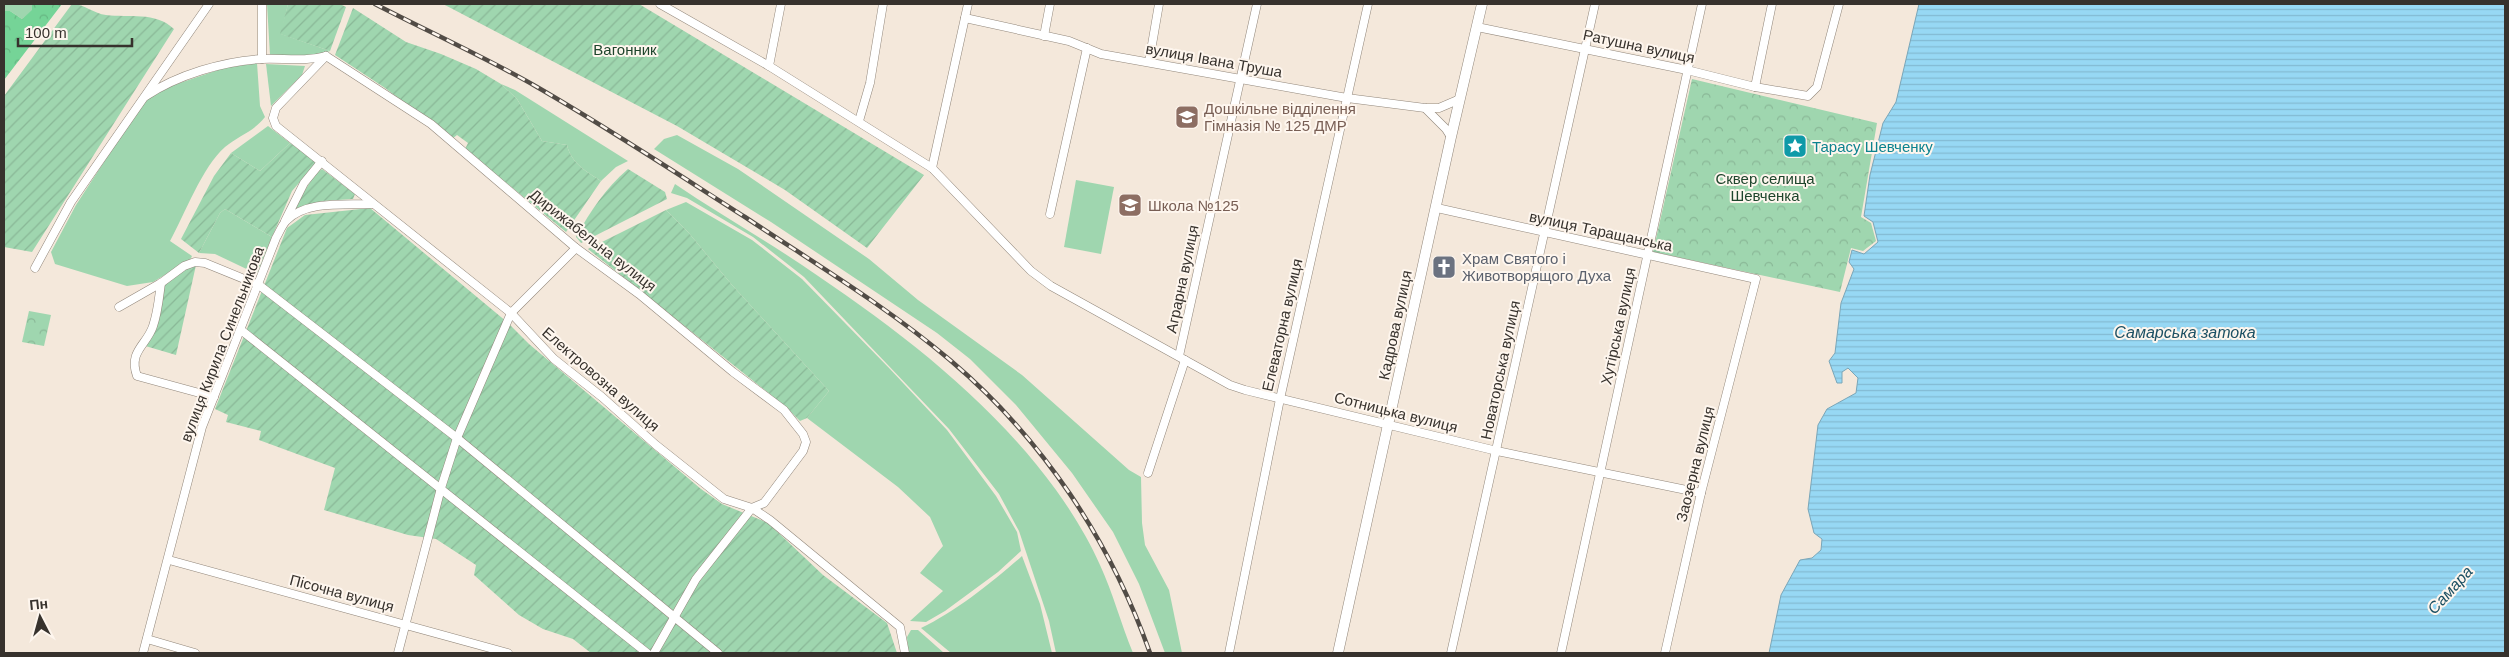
<svg xmlns="http://www.w3.org/2000/svg" width="2509" height="657" font-family="Arial,sans-serif">
<style>
.grass{fill:#9fd6af}
.forest{fill:url(#forest-crowns)}
.park{fill:url(#park-crowns)}
.garden{fill:url(#garden-furrows)}
.water{fill:url(#water-rules);stroke:#7aa6b8}
.lines{fill:none;stroke-linecap:round;stroke-linejoin:round}
.minor-casing{stroke:#92877b;stroke-width:9}
.tertiary-casing{stroke:#92877b;stroke-width:11}
.minor{stroke:#fff;stroke-width:8}
.tertiary{stroke:#fff;stroke-width:10}
.rail-casing{stroke:#524c46;stroke-width:4.5}
.rail{stroke:#fef6ee;stroke-width:2.5;stroke-dasharray:8;stroke-linecap:butt}
.labels{text-anchor:middle;dominant-baseline:central;stroke-width:4;stroke-linejoin:round;paint-order:stroke}
.street-label{font-size:15px;fill:#37322d;stroke:#fef6ee}
.park-label{font-size:15px;fill:#1e452c;stroke:#fef6ee}
.education-label{font-size:15px;fill:#785e54;stroke:#fef6ee;text-anchor:start}
.culture-label{font-size:15px;fill:#0d838f;stroke:#fef6ee;text-anchor:start}
.worship-label{font-size:15px;fill:#5b616d;stroke:#fef6ee;text-anchor:start}
.water-label{font-size:16px;font-style:italic;fill:#1d5164;stroke:#fef6ee}
</style>
<defs>
<pattern id="forest-crowns" width="20" height="18" patternUnits="userSpaceOnUse" patternTransform="scale(1.25)"><rect width="20" height="18" fill="#75d497"/><path d="M2 6a3 3 0 1 1 6 0M12 15a3 3 0 1 1 6 0" fill="none" stroke="#66b682"/></pattern>
<pattern id="park-crowns" width="20" height="18" patternUnits="userSpaceOnUse" patternTransform="scale(1.25)"><rect width="20" height="18" fill="#9fd6af"/><path d="M2 6a3 3 0 1 1 6 0M12 15a3 3 0 1 1 6 0" fill="none" stroke="#8ab897"/></pattern>
<pattern id="garden-furrows" width="10" height="10" patternUnits="userSpaceOnUse" patternTransform="scale(1.25)"><rect width="10" height="10" fill="#9fd6af"/><path d="M-1 1l2-2M0 10L10 0M9 11l2-2" fill="none" stroke="#8ab897"/></pattern>
<pattern id="water-rules" width="6" height="5" patternUnits="userSpaceOnUse" patternTransform="scale(1.25)"><rect width="6" height="5" fill="#97d8f4"/><path d="M0 2.5h6" fill="none" stroke="#83bad2"/></pattern>
</defs>
<rect width="100%" height="100%" fill="#f4e8db"/>
<g class="grass">
<polygon points="4,4 32,4 33,10 22,19 10,11 4,11"/>
<path d="M 267,4 L 288,4 L 281,34 L 330,51 C 311,60 290,57 270,55 Z"/>
<path d="M 257,63 L 260,106 L 265,117 C 252,133 239,135 225,147 C 202,167 185,214 170,241 L 192,256 L 190,260 L 153,282 L 127,286 L 55,264 L 51,252 L 76,205 L 143,102 L 165,88 L 224,68 Z"/>
<polygon points="266,64 305,66 302,75 271,106"/>
<path d="M 501,84 L 515,90 L 628,161 L 616,167 L 601,181 C 587,172 571,163 567,145 L 542,141 L 517,99 Z"/>
<polygon points="268,126 290,143 260,171 231,153"/>
<polygon points="677,135 738,169 869,259 918,300 1022,375 1129,470 1141,477 1142,523 1145,545 1169,590 1182,653 1165,653 1139,584 1113,532 1072,473 1016,405 970,359 937,333 771,222 654,149 664,139"/>
<polygon points="1076,180 1114,187 1101,254 1064,247"/>
<path d="M 675,184 C 716,212 760,237 802,265 C 897,329 988,397 1056,490 C 1072,512 1089,540 1100,565 C 1113,593 1121,624 1133,653 L 1056,653 L 1049,621 L 1019,531 L 999,494 L 949,429 L 804,277 L 753,237 L 687,198 L 671,193 Z"/>
<polygon points="686,202 752,240 802,279 890,369 947,430 996,496 1017,532 1021,551 998,572 945,611 926,622 910,621 943,591 920,573 943,546 930,517 898,487 807,418 829,391 732,285 688,232 666,210"/>
<polygon points="225,209 272,237 257,274 215,254 199,253 220,213"/>
<path d="M 1022,556 L 1040,604 L 1052,653 L 951,653 L 921,628 C 955,612 994,581 1022,556 Z"/>
<polygon points="911,630 918,630 944,653 908,653 907,637"/>
</g>
<polygon class="forest" points="32,4 62,4 4,80 4,11 10,11 22,19 32,10"/>
<g class="park">
<polygon points="1692,79 1877,123 1861,217 1871,223 1876,241 1863,251 1851,248 1840,292 1653,252"/>
<polygon points="29,311 51,315 44,346 22,342"/>
</g>
<g class="garden">
<path d="M 72,4 C 85,4 94,14 106,15 C 129,18 155,11 174,29 L 32,252 L 4,247 L 4,96 Z"/>
<polygon points="288,4 340,4 346,7 330,51 280,34"/>
<polygon points="443,4 639,4 924,175 867,248 785,190 677,126"/>
<path d="M 353,8 L 406,42 L 441,54 L 476,69 L 501,84 L 517,99 L 542,141 L 567,145 C 571,163 587,172 601,181 L 566,232 L 465,149 L 468,143 L 457,135 L 452,139 L 385,88 L 335,55 Z"/>
<polygon points="290,143 317,162 292,191 272,237 225,209 220,213 199,253 181,239 214,176 231,153 260,171"/>
<polygon points="322,169 355,194 353,199 322,201 293,210 315,174"/>
<path d="M 628,169 L 665,192 L 667,199 L 581,243 L 576,237 C 591,210 605,189 628,169 Z"/>
<polygon points="370,208 507,322 529,344 701,489 722,504 768,523 823,575 887,623 897,653 591,653 573,639 543,629 519,615 474,575 476,565 436,539 408,535 324,510 335,468 259,440 261,431 226,422 228,415 215,409 287,228 305,215"/>
<polygon points="666,210 688,232 732,285 829,391 807,418 800,421 786,407 588,249"/>
<polygon points="196,265 176,355 142,345 153,330 163,285 183,271"/>
</g>
<polygon class="water" points="1919,4 2505,4 2505,653 1769,653 1781,595 1800,560 1812,558 1821,550 1822,539 1814,533 1808,509 1818,425 1827,409 1856,393 1858,378 1848,368 1842,372 1842,383 1837,383 1829,361 1835,353 1841,303 1854,269 1849,262 1852,250 1864,254 1878,242 1873,222 1864,216 1870,175 1883,123 1896,102"/>
<g class="lines">
<g class="minor-casing">
<g id="minor">
<polyline points="262,4 262,59"/>
<polyline points="660,4 769,66 932,168 1031,271 1051,286 1230,385 1245,390 1497,451 1701,493"/>
<polyline points="965,18 1069,41 1101,54 1347,98 1425,108 1439,108 1460,99"/>
<polyline points="1477,27 1687,70 1755,87 1808,96 1817,87 1839,4"/>
<polyline points="1044,36 1050,4"/>
<polyline points="326,56 276,108 273,118 276,126 511,313 554,359 602,397 656,445 724,499 752,508 770,520 900,627 905,653"/>
<polyline points="326,56 431,124 576,248 639,294 733,372 784,410 803,434 806,442 803,451 764,503 752,508 696,579 654,653"/>
<polyline points="1149,62 1159,4"/>
<polyline points="769,66 781,4"/>
<polyline points="1755,87 1772,4"/>
<path d="M 146,96 C 177,75 224,61 262,59 C 284,58 304,62 326,56"/>
<polyline points="1425,108 1446,129 1451,137"/>
<polyline points="859,121 870,83 883,4"/>
<polyline points="932,168 968,4"/>
<polyline points="1437,208 1756,279 1701,493 1665,653"/>
<polyline points="1050,214 1087,48"/>
<polyline points="285,221 304,183 322,161"/>
<polyline points="35,268 71,202 209,4"/>
<path d="M 161,283 C 159,297 158,312 153,326 C 147,345 128,351 137,376 L 214,397"/>
<polyline points="119,307 161,283 184,266 195,262 205,263 259,285 457,438 718,653"/>
<polyline points="241,330 647,653"/>
<polyline points="1179,356 1257,4"/>
<polyline points="1148,473 1185,360"/>
<polyline points="169,560 508,653"/>
<polyline points="147,639 195,653"/>
<path d="M 143,653 L 202,427 L 276,238 C 279,233 282,225 286,221 C 306,200 345,205 372,204"/>
<polyline points="398,653 441,488 457,438 511,313 576,248"/>
<polyline points="1229,653 1280,399 1368,4"/>
<polyline points="1451,653 1595,4"/>
<polyline points="1561,653 1702,4"/>
</g>
</g>
<g class="tertiary-casing">
<polyline id="tertiary" points="1338,653 1451,137 1482,4"/>
</g>
<use href="#minor" class="minor"/>
<use href="#tertiary" class="tertiary"/>
<g class="rail-casing">
<path id="rail" d="M 375,4 C 429,32 485,57 537,87 C 608,128 676,173 745,217 C 814,263 886,306 950,360 C 1042,438 1110,540 1150,653"/>
</g>
<use href="#rail" class="rail"/>
</g>
<defs>
<g id="school-square" transform="scale(1.25)"><rect x="-9" y="-9" width="18" height="18" rx="4" fill="#8d6e63" stroke="#fef6ee"/><path d="M0-5L7-2L0 1L-7-2ZM-4 1L0 2.5L4 1V4Q0 6-4 4Z" fill="#fff"/></g>
<g id="sight-square" transform="scale(1.25)"><rect x="-9" y="-9" width="18" height="18" rx="4" fill="#0f9aa8" stroke="#fef6ee"/><path d="M0-6L1.8-2.2L6-1.7L2.9 1.2L3.7 5.4L0 3.3L-3.7 5.4L-2.9 1.2L-6-1.7L-1.8-2.2Z" fill="#fff"/></g>
<g id="church-square" transform="scale(1.25)"><rect x="-9" y="-9" width="18" height="18" rx="4" fill="#6b7280" stroke="#fef6ee"/><path d="M-1.2-6h2.4v3.5h3.3v2.4h-3.3V6h-2.4V-.1h-3.3v-2.4h3.3Z" fill="#fff"/></g>
</defs>
<g fill-rule="evenodd">
<use href="#school-square" x="1187" y="117"/>
<use href="#sight-square" x="1795" y="146"/>
<use href="#school-square" x="1130" y="205"/>
<use href="#church-square" x="1444" y="267"/>
</g>
<g class="labels">
<g class="street-label">
<text transform="translate(1639 46) rotate(12)">Ратушна вулиця</text>
<text transform="translate(1214 60) rotate(10)">вулиця Івана Труша</text>
<text transform="translate(1601 231) rotate(12)">вулиця Таращанська</text>
<text transform="translate(593 240) rotate(38)">Дирижабельна вулиця</text>
<text transform="translate(1182 279) rotate(-78)">Аграрна вулиця</text>
<text transform="translate(1282 325) rotate(-77)">Елеваторна вулиця</text>
<text transform="translate(1395 325) rotate(-78)">Кадрова вулиця</text>
<text transform="translate(1618 326) rotate(-78)">Хутірська вулиця</text>
<text transform="translate(222 344) rotate(-69)">вулиця Кирила Синельникова</text>
<text transform="translate(1500 370) rotate(-78)">Новаторська вулиця</text>
<text transform="translate(601 379) rotate(41)">Електровозна вулиця</text>
<text transform="translate(1396 412) rotate(14)">Сотницька вулиця</text>
<text transform="translate(1695 464) rotate(-76)">Заозерна вулиця</text>
<text transform="translate(342 593) rotate(15)">Пісочна вулиця</text>
</g>
<g class="park-label">
<text x="625" y="49">Вагонник</text>
<text x="1765" y="178">Сквер селища<tspan x="1765" dy="17">Шевченка</tspan></text>
</g>
<g class="education-label">
<text x="1204" y="108">Дошкільне відділення<tspan x="1204" dy="17">Гімназія № 125 ДМР</tspan></text>
<text x="1148" y="205">Школа №125</text>
</g>
<g class="culture-label">
<text x="1812" y="146">Тарасу Шевченку</text>
</g>
<g class="worship-label">
<text x="1462" y="258">Храм Святого і<tspan x="1462" dy="17">Животворящого Духа</tspan></text>
</g>
<g class="water-label">
<text x="2185" y="332">Самарська затока</text>
<text transform="translate(2450 590) rotate(-48)">Самара</text>
</g>
</g>
<rect width="2509" height="657" fill="none" stroke="#37322d" stroke-width="10"/>
<g transform="translate(40 617) rotate(354)" stroke="#fef6ee" stroke-width="4" paint-order="stroke">
<path d="M0-4L9 19L0 12L-9 19Z" fill="#37322d"/>
<text y="-8" font-size="14" font-weight="bold" text-anchor="middle" fill="#37322d">Пн</text>
</g>
<path d="M18 38v8h114v-8" fill="none" stroke="#37322d" stroke-width="2.5"/>
<text x="25" y="38" font-size="15" fill="#37322d" stroke="#fef6ee" stroke-width="4" paint-order="stroke">100 m</text>
</svg>
